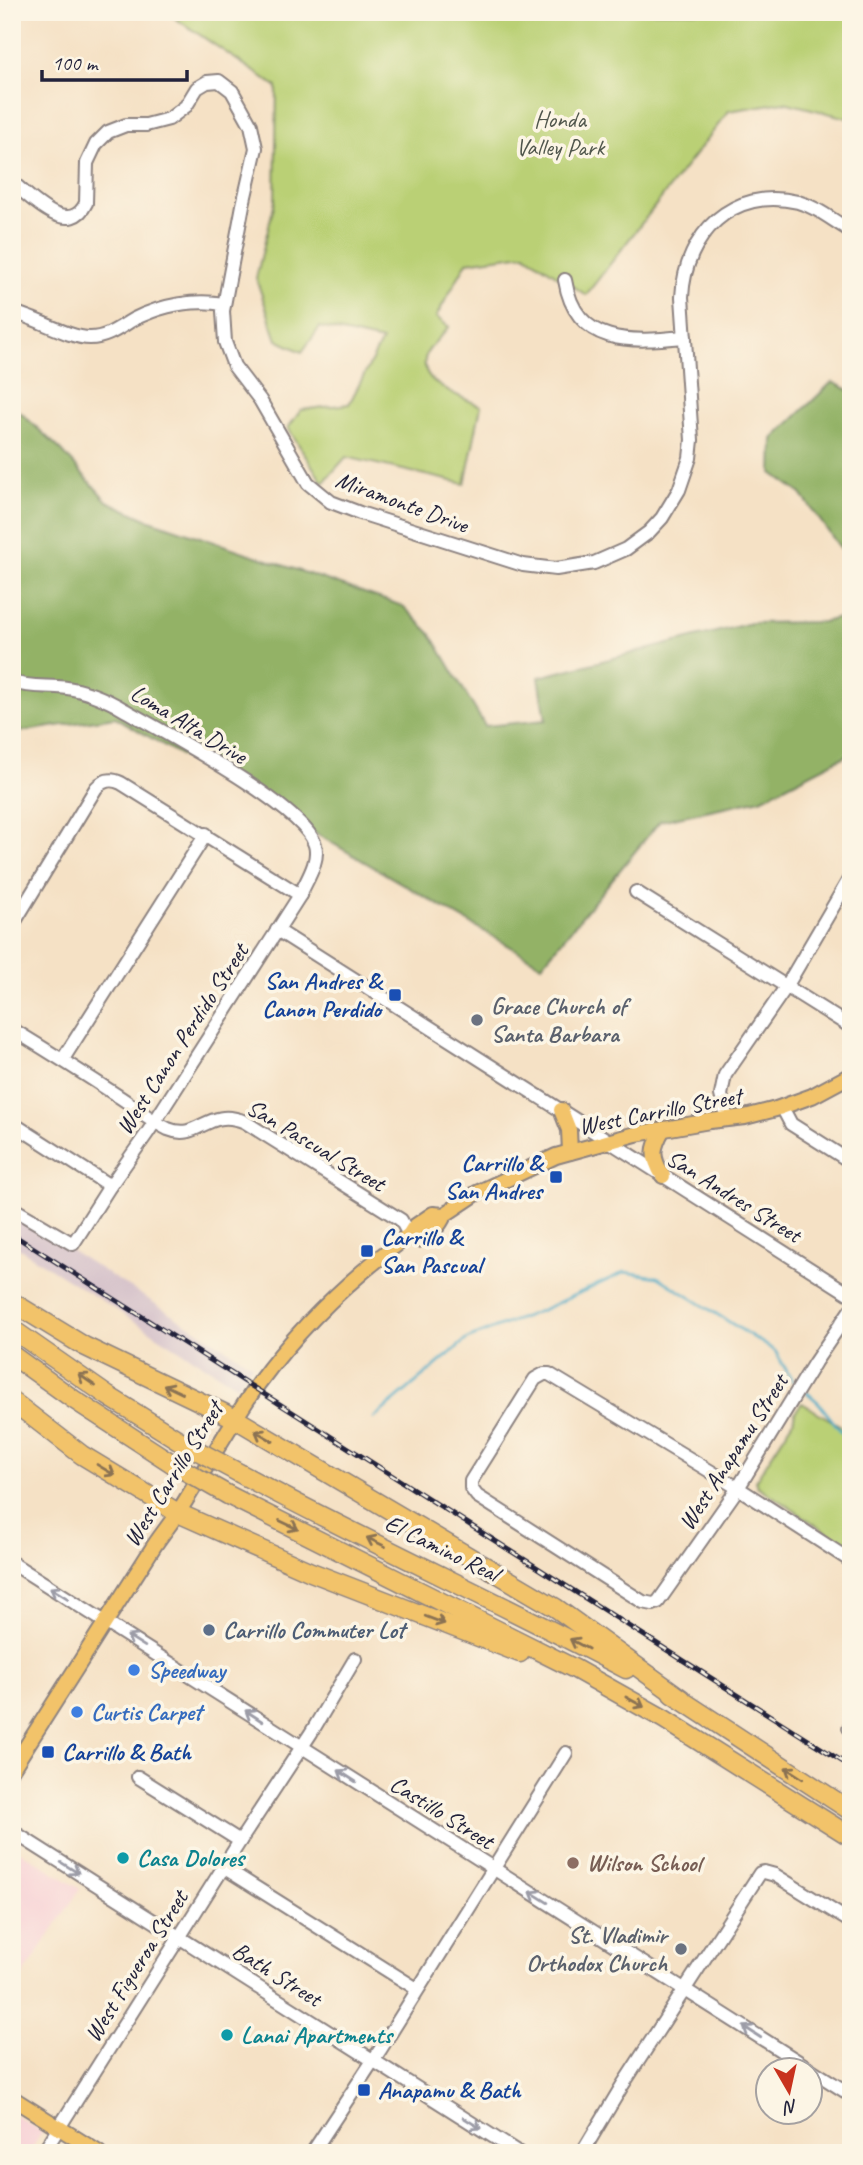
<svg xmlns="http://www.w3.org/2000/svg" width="863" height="2165" font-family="Caveat,sans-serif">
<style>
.built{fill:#f7cfd5}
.industrial{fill:#d2bdc8}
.green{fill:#bad074;stroke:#6e7958;stroke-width:2}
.forest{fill:#93b266;stroke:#5a6a50;stroke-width:2}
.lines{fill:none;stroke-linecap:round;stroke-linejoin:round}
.stream{stroke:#46a9c6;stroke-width:2.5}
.minor-casing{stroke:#8c8280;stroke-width:16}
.major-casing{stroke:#8c8280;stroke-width:18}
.highway-casing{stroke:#8c8280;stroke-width:21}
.minor{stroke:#fff;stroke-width:12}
.major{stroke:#f2c36a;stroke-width:14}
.highway{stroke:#f2c36a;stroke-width:18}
.rail-casing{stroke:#22223b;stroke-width:5}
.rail{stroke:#fcf5e5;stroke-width:2.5;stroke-dasharray:8;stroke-linecap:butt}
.highway-bridge-casing{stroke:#8c8280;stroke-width:21;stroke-linecap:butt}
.highway-bridge{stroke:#f2c36a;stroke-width:18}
.oneway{stroke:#8a7252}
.oneway2{stroke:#9c9ca7}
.transit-dot{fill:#1a4fb4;stroke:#fcf5e5;stroke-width:2.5}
.worship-dot{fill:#6b7280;stroke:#fcf5e5;stroke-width:2.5}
.service-dot{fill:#5c6f8a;stroke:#fcf5e5;stroke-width:2.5}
.shop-dot{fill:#3f7fe0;stroke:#fcf5e5;stroke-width:2.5}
.culture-dot{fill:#0f9aa8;stroke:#fcf5e5;stroke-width:2.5}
.education-dot{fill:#8d6e63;stroke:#fcf5e5;stroke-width:2.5}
.labels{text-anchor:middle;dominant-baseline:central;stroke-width:7;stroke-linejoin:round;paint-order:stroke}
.park-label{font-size:24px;fill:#50564c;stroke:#fcf5e5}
.street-label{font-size:24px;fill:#22223b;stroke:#fcf5e5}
.transit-label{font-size:24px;font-weight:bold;fill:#164399;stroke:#fcf5e5;text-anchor:start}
.worship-label{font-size:24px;font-weight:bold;fill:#5b616d;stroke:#fcf5e5;text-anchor:start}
.service-label{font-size:24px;font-weight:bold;fill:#4e5e75;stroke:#fcf5e5;text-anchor:start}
.shop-label{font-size:24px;font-weight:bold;fill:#366cbe;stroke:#fcf5e5;text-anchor:start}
.culture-label{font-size:24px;font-weight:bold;fill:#0d838f;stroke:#fcf5e5;text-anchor:start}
.education-label{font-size:24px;font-weight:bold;fill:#785e54;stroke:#fcf5e5;text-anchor:start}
</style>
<rect width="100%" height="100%" fill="#fcf5e5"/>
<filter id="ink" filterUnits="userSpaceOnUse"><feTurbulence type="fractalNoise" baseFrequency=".0143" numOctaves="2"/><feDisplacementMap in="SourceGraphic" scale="14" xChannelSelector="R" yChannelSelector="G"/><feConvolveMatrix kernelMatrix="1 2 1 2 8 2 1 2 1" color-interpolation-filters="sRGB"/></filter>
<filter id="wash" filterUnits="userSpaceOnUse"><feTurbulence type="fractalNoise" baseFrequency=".00686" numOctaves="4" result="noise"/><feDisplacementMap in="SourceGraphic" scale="28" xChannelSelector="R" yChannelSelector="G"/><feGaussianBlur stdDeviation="1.57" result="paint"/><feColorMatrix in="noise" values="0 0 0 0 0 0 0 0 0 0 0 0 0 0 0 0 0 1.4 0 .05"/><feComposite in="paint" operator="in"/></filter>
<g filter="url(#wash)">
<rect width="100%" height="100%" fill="#f5e1c5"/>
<g class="built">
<polygon points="12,1846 80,1889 12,1992"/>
<polygon points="12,2114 42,2132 29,2153 12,2153"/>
</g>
<polygon class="industrial" points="12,1213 252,1365 237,1386 12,1244"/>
<g class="green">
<path d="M 166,12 L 851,12 L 851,119 L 784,102 L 729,111 L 586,295 L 525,254 L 467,262 L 436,317 L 449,327 C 442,335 432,344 427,353 C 413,383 463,397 481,406 L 465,484 L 346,457 L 323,483 L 288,428 L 301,410 L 349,404 L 382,341 L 320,327 L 302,352 L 277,340 L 256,278 L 275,201 L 277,87 Z"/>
<polygon points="802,1403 851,1432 851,1548 757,1486 755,1481 793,1422 795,1412"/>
</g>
<g class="forest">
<polygon points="832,382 851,391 851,563 801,494 772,473 773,439"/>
<polygon points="12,410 21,413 61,450 107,501 144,518 403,606 431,634 485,726 546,720 539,677 751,623 823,622 851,615 851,753 761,799 660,821 542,965 115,717 12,733"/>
</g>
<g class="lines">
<g class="stream">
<polyline points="831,12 851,18"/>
<polyline points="803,1389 818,1402 851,1444"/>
<polyline points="374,1418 467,1339 542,1310 625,1272 658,1277 775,1351 792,1380 798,1385"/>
</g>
</g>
</g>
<g filter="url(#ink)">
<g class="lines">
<g class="minor-casing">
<g id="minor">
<path d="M 12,182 C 29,196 69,239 86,203 L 87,163 L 96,144 L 108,132 L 126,125 L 146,125 L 169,119 L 186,106 L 197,88 L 207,82 L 219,81 L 232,91 L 251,125 L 256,148 L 243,205 L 223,311 L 225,342 L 234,366 L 260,400 L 308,483 L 331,502 L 360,513 L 523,565 L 556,569 L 594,563 L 626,549 L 649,532 L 662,518 L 679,490 L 690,458 L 692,440 L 682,297 C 685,234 733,186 798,202 C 819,208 833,221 851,231"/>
<path d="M 565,280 C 576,347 631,342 685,337"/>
<path d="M 12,312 C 35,317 68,338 90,338 C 107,338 120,327 134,319 C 162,305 194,299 224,304"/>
<path d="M 12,682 C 27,687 41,686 57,687 C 78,688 97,695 116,705 C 155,728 305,806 315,845 C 320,861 306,881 300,895 L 148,1132 L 110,1186 L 73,1244 L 12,1208"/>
<polyline points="636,892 851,1027"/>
<path d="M 12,926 L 96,788 C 103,780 111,778 121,783 L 300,895"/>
<polyline points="277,930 851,1295"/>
<path d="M 12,1029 C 48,1051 83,1073 118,1096 C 134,1106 151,1121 168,1129 C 199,1142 207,1106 245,1122 L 401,1220 L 409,1235"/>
<polyline points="63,1059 206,834"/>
<polyline points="782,1107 791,1124 851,1162"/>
<polyline points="727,1119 721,1095 725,1075 786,987 851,876"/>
<polyline points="12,1123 110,1186"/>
<polyline points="851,1309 815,1362 738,1488 658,1602 653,1604 643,1602 477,1496 471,1488 471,1481 535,1379 544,1374 549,1374 738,1488 851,1561"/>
<polyline points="12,1563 851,2095"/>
<polyline points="849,1728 851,1725"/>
<polyline points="138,1777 240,1841"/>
<polyline points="12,1831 519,2153"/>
<polyline points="223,1867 417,1989"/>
<polyline points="43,2153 240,1841 311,1733 355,1659"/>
<polyline points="312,2153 380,2050 566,1753"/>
<polyline points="582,2153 622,2086 760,1873 764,1872 775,1875 851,1922"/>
<polyline points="848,2153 851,2149"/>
</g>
</g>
<g class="major-casing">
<g id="major">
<polyline points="561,1110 569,1130 570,1152"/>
<path d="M 663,1176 C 651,1156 652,1149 663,1129"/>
<path d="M 409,1235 L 418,1240 C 430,1233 439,1228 444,1215"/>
<path d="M 12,1769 L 154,1546 C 162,1534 171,1523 179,1511 C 206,1469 229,1425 258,1384 C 300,1326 352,1277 409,1235 L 414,1227 L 433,1214 L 444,1215 L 477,1193 L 556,1156 L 636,1134 L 710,1121 L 745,1117 L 776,1109 L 812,1096 L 851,1075"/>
<polyline points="12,2098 99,2153"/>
</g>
</g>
<g class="highway-casing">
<g id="highway">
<polyline points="12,1302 84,1346 234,1418 556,1608 682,1699"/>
<polyline points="12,1329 108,1396 185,1444"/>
<polyline points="12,1355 73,1399 173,1464"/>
<polyline points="12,1401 82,1455 178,1513 311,1572 520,1653"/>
<path d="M 241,1474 C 367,1542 499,1602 626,1669"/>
<polyline points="228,1495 575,1669 664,1719 851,1837"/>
<polyline points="672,1694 851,1811"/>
</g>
</g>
<use href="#minor" class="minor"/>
<use href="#major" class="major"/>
<use href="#highway" class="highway"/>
<g class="rail-casing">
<polyline id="rail" points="12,1234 851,1767"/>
</g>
<use href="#rail" class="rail"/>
<g class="highway-bridge-casing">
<g id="highway-bridge">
<polyline points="185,1444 241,1474"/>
<polyline points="173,1464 228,1495"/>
</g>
</g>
<use href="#highway-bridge" class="highway-bridge"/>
</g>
<defs><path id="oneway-shaft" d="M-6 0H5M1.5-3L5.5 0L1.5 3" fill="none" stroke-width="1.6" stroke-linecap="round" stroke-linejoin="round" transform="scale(1.75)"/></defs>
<g class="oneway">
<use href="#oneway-shaft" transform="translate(87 1380) rotate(-145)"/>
<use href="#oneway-shaft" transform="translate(173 1389) rotate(-154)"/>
<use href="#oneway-shaft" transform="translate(264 1436) rotate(-150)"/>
<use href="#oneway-shaft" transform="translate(106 1470) rotate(31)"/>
<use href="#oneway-shaft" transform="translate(289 1525) rotate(26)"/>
<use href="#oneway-shaft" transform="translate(376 1542) rotate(-154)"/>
<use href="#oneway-shaft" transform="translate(435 1620) rotate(21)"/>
<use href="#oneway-shaft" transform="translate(579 1644) rotate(-152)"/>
<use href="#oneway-shaft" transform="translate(635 1702) rotate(29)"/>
<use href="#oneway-shaft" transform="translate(794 1773) rotate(-147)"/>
</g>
<g class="oneway2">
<use href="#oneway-shaft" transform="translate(59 1593) rotate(-148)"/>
<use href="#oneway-shaft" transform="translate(136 1641) rotate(-148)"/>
<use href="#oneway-shaft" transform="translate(254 1716) rotate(-147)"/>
<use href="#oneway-shaft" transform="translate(347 1776) rotate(-147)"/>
<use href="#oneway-shaft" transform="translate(70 1868) rotate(32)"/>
<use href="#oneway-shaft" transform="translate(539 1897) rotate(-148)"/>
<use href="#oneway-shaft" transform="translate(752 2032) rotate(-147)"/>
<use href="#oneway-shaft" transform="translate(472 2123) rotate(32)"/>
</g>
</g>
<g class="transit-dot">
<rect x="388" y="988" width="14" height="14" rx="3.5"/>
<rect x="549" y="1170" width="14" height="14" rx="3.5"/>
<rect x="360" y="1244" width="14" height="14" rx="3.5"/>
<rect x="41" y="1745" width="14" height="14" rx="3.5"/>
<rect x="357" y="2083" width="14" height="14" rx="3.5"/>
</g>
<g class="worship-dot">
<circle cx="477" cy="1020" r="7"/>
<circle cx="681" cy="1949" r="7"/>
</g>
<circle class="service-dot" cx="209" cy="1630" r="7"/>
<g class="shop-dot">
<circle cx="134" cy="1670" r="7"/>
<circle cx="77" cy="1712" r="7"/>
</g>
<g class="culture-dot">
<circle cx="123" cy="1858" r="7"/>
<circle cx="227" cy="2035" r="7"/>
</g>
<circle class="education-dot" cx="573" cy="1863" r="7"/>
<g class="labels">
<g class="park-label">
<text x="560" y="119">Honda<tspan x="560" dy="28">Valley Park</tspan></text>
</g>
<g class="street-label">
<text transform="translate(402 502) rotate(20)">Miramonte Drive</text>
<text transform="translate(189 724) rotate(31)">Loma Alta Drive</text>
<text transform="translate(182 1039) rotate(-57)">West Canon Perdido Street</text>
<text transform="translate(660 1111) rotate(-11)">West Carrillo Street</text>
<text transform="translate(316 1145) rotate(31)">San Pascual Street</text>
<text transform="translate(734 1196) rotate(32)">San Andres Street</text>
<text transform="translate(733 1452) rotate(-57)">West Anapamu Street</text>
<text transform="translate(173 1474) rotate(-58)">West Carrillo Street</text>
<text transform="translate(442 1548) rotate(26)">El Camino Real</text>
<text transform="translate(442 1812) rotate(32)">Castillo Street</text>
<text transform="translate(136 1966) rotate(-58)">West Figueroa Street</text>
<text transform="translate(277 1974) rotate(32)">Bath Street</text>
</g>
<g class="transit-label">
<text x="381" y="981" text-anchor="end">San Andres &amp;<tspan x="381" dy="28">Canon Perdido</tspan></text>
<text x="542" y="1163" text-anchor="end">Carrillo &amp;<tspan x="542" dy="28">San Andres</tspan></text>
<text x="381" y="1237">Carrillo &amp;<tspan x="381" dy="28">San Pascual</tspan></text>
<text x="62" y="1752">Carrillo &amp; Bath</text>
<text x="378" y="2090">Anapamu &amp; Bath</text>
</g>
<g class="worship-label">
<text x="491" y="1006">Grace Church of<tspan x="491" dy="28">Santa Barbara</tspan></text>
<text x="667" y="1935" text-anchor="end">St. Vladimir<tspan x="667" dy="28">Orthodox Church</tspan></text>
</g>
<g class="service-label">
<text x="223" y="1630">Carrillo Commuter Lot</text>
</g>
<g class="shop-label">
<text x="148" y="1670">Speedway</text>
<text x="91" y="1712">Curtis Carpet</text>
</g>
<g class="culture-label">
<text x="137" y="1858">Casa Dolores</text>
<text x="241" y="2035">Lanai Apartments</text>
</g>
<g class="education-label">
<text x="587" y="1863">Wilson School</text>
</g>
</g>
<rect width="863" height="2165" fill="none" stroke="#fcf5e5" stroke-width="42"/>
<g transform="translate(789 2091) rotate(171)"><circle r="33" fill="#fcf5e5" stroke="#a5a1a1" stroke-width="2"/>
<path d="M0-5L12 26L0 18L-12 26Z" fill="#c8321e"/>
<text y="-10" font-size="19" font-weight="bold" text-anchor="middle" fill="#22223b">N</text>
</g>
<path d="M42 70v10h145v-10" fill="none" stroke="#22223b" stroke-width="3.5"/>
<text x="52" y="70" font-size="21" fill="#22223b" stroke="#fcf5e5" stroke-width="5" paint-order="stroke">100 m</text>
</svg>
